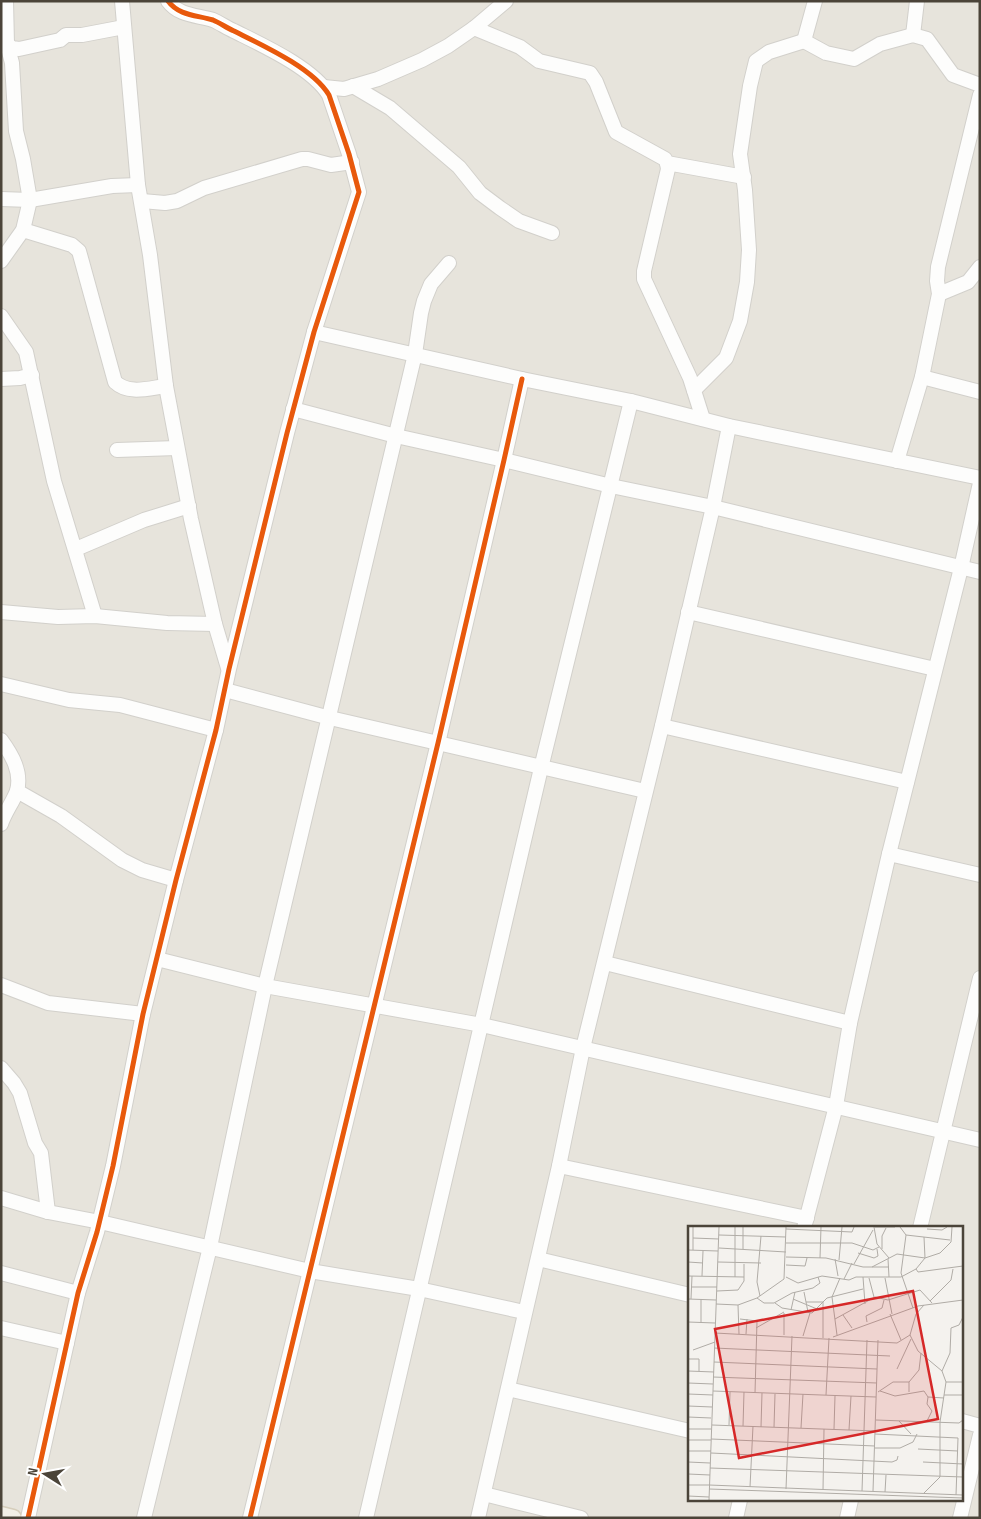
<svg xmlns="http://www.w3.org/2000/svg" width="981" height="1519" font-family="'Sofia Sans Condensed',sans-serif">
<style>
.residential{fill:#e7e4dc;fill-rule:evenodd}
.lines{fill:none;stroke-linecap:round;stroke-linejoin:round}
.minor-casing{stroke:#d2d0cb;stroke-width:16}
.major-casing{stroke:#d6cebb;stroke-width:19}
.minor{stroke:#fdfdfc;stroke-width:14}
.major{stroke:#f2efe6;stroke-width:16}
.cycleway-casing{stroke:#fff;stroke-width:8}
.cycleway{stroke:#e8590c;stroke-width:5}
.inset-road{fill:none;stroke:#b0aca6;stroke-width:1}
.view{fill:#d62828;fill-opacity:0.15;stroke:#d62828;stroke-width:2.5}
.inset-edge{fill:none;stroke:#4b4439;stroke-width:2.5}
</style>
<rect width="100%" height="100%" fill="#f4f2ee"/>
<path class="residential" d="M 1,1 L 980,1 L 980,1518 L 1,1518 ZM 690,1228 L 962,1228 L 962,1500 L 690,1500 Z"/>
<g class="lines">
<g class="minor-casing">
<g id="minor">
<polyline points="122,1 138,185 150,255 166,386 191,519 215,624 228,668"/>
<polyline points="815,1 804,41 826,53 854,59 880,44 913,35 927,39 953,75 980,85"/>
<polyline points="474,28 520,47 539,61 590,73 596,82 616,132 665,159 667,163 744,177"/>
<polyline points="913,35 917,1"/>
<polyline points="2,44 7,44 12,48 19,49 60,40 66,35 82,35 124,27"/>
<polyline points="353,86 390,108 459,167 480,193 500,208 519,221 552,233"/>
<polyline points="324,87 344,89 378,79 422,60 448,46 474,28 506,1"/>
<polyline points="667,163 668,169 644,271 644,279 690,378 703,419"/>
<polyline points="1,199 30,200 112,186 138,185"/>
<polyline points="142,201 165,203 177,201 204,188 302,159 308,159 331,165 352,162"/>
<path d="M 23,230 L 72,245 L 79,251 L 115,382 C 129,395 149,388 166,386"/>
<polyline points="1,261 23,230 30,200 23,159 16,131 12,63 7,44 6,1"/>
<polyline points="939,294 968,282 980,267"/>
<polyline points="1,316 26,352 54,481 95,616"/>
<polyline points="314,332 522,379 631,401 729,426 980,478"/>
<polyline points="922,377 980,392"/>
<polyline points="1,379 20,378 32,375"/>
<polyline points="694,390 726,358 740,321 747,282 749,250 745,190 740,154 750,86 756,61 769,52 804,41"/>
<polyline points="293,409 396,436 504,460 611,486 713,507 980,572"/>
<polyline points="117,450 177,448"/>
<polyline points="897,461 922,377 939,294 937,281 938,267 980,95"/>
<polyline points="76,549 144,520 189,506"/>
<polyline points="1,612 58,617 95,616 167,623 215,624"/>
<polyline points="688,612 935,669"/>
<polyline points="1,684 69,700 120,705 216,730"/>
<polyline points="225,690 330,718 645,791"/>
<polyline points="662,726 907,782"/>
<path d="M 1,740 C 12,755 22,772 17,791 C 13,802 5,812 1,824"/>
<polyline points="17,791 61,816 122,860 142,870 176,880"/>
<polyline points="889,854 980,875"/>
<polyline points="157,959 265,986 482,1025 980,1140"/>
<polyline points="605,963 850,1023"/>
<polyline points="1,985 48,1003 143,1014"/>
<polyline points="1,1068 14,1083 20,1093 35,1143 41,1153 48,1212"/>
<polyline points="559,1166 807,1218"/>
<polyline points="1,1198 48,1212 100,1222 310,1271 419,1289 524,1312"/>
<polyline points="804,1228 836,1106 850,1023 889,854 961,568 980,483"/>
<polyline points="920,1228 980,978"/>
<polyline points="538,1259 690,1295"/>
<polyline points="1,1273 78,1293"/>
<polyline points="1,1328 67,1343"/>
<polyline points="508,1389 690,1431"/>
<polyline points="962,1421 980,1426"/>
<polyline points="484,1494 581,1518"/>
<path d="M 28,1518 L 78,1293 L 97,1232 L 113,1166 L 143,1014 L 176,880 L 216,730 L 229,669 L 287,433 L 314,332 L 359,192 L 349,154 L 329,95 C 313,68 262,45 234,31 C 227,28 220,23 213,20 C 197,15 179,16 168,1"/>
<polyline points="144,1518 210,1247 265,986 415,354 421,313 424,301 431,284 449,263"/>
<polyline points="250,1518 438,743 504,460 522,379"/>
<polyline points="366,1518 541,768 631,401"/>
<polyline points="478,1518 559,1166 583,1048 662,726 713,507 729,426"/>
<polyline points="736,1518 740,1500"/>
<polyline points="847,1518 851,1500"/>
<polyline points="960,1518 980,1435"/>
</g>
</g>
<g class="major-casing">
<polyline id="major" points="1,1515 13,1518"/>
</g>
<use href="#minor" class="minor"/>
<use href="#major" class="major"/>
<g class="cycleway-casing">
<g id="cycleway">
<path d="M 28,1518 L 78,1293 L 97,1232 L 113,1166 L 143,1014 L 176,880 L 216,730 L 229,669 L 287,433 L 314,332 L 359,192 L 349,154 L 329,95 C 313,68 262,45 234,31 C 227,28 220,23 213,20 C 197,15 179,16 168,1"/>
<polyline points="250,1518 438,743 504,460 522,379"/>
</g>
</g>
<use href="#cycleway" class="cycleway"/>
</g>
<g transform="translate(688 1226)">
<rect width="275" height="275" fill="#f4f2ee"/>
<path class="inset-road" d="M 186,1 L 189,18 L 201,32M 187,1 L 207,1M 212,1 L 218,9 L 262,14M 98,3 L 164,6 L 166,1M 239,3 L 254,4 L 259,1M 31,9 L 98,11M 218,9 L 213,47 L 225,82M 5,12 L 31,13M 98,17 L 164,17 L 185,24 L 191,21M 31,22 L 98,26M 55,23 L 55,1M 194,23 L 194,10 L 198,2M 0,24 L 30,25M 5,24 L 5,1M 170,27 L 186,32 L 190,30 L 189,23M 98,31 L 138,32 L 175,41 L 201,41M 132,32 L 133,1M 147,33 L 150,50M 200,33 L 201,51M 151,34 L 154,1M 0,36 L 15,37M 30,36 L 73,37M 166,38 L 185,4M 98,39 L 117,40 L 119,32M 184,41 L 209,28 L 237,32 L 252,27 L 263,16 L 264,1M 228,43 L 230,46 L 275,40M 0,50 L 56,51M 14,50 L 15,25M 47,51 L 47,1M 98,51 L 110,57 L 134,50 L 161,54 L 168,51 L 213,51 L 228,43 L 237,32 L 236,11M 175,51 L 177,78M 181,52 L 186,71M 197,52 L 204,88M 156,53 L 164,37M 3,61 L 29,61M 29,65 L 50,64 L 56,55 L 56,38M 116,66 L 120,86M 72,70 L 69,56 L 73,10M 69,72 L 76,77 L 86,77 L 104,67 L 125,62 L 132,57 L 130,51M 0,73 L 28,74M 3,73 L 4,50M 105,73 L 129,83M 242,75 L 263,54 L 265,43M 118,76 L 135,76M 135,76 L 135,112M 87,77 L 94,82 L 124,87 L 139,72 L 175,63M 28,78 L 50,79 L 69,72 L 96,53 L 98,1M 50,79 L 51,108M 103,84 L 107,66M 202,88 L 213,114M 155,89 L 164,102M 52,93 L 69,95 L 67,167M 147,93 L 187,71 L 200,74 L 232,64 L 244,77M 0,96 L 27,97M 179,96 L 178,90 L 194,82 L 196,74M 13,97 L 13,73M 68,102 L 96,86M 27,107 L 209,117 L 222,109 L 228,88 L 236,79M 58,108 L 59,93M 96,109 L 96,87M 149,109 L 144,71 L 152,52M 222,109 L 230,125 L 254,145 L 258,156 L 275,156M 115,110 L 122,87M 145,111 L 230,80 L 275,74M 26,122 L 202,130M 5,124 L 27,116M 0,133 L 11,133 L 11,145M 26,136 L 189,143M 209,143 L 223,113M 0,145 L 26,146M 254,145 L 262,127 L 263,102 L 271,99 L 275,91M 25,151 L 189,157M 0,157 L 25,158M 25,165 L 188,171M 192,165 L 207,170 L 236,165 L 240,171M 190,166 L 205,156 L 221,156M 221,166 L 221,156 L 231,144 L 233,127M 0,168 L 25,169M 138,169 L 141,112M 256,169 L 275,169M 0,180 L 24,181M 0,191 L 23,192M 188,194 L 271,197 L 275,194M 211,195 L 223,208M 239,195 L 244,185 L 239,178 L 240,171 L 256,172M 24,199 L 188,205M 41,199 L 42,166M 55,200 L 56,166M 73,201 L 74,167M 86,201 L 87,168M 113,202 L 115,168M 0,203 L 23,203M 146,203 L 147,170M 161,204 L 163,170M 187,208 L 270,212 L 268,269M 23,213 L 187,220M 0,214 L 23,214M 187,222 L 212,222 L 225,216 L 229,208M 230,223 L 270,225M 0,225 L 23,225M 23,227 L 204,236 L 209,234 L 210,230M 0,236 L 22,237M 235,236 L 275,238M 22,242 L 275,251M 0,248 L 22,249M 0,259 L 21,259M 21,259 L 275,269M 62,261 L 65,200M 21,263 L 275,272M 98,263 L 104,110M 135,264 L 136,203M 174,265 L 179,114M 185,265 L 190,114M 197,266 L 198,249M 236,267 L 252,251 L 252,196 L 258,156M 0,270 L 21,271M 21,274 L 31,1"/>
<path class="view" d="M 225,65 L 250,193 L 51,232 L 27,103 Z"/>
<rect width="275" height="275" class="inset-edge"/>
</g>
<rect width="981" height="1519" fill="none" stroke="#4b4439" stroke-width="5"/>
<g transform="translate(45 1474) rotate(281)" stroke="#ffffff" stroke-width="4" paint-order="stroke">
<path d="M0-4L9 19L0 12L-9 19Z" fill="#4b4439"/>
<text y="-8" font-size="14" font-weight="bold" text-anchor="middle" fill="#4b4439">N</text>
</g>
</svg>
